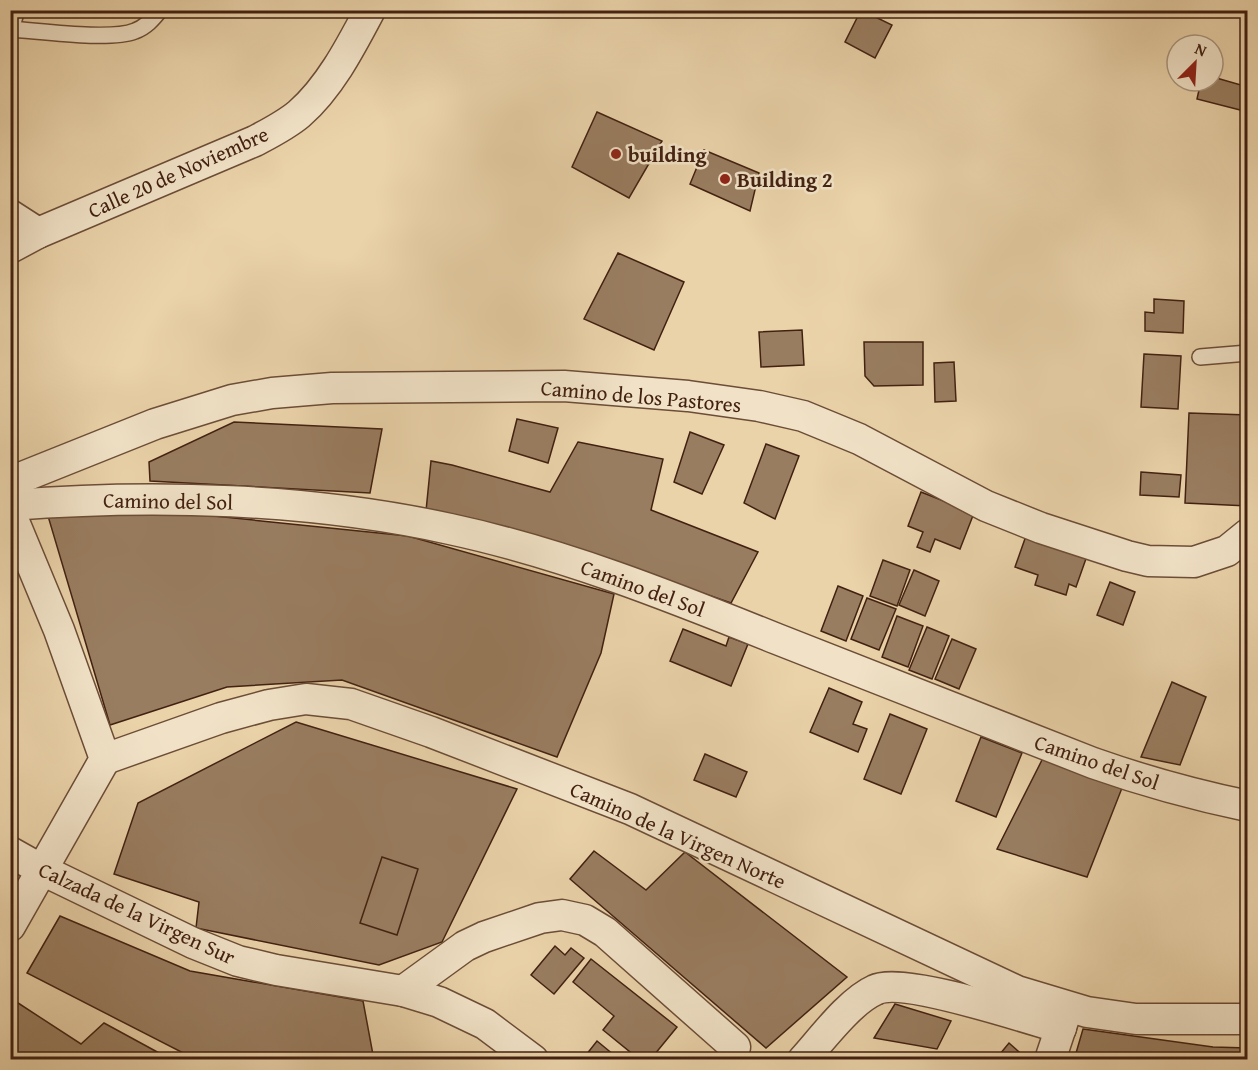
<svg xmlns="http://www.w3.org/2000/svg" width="1258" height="1070" font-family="'Gentium Book Plus',serif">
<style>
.building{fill:#997d60;stroke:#422111;stroke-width:1.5}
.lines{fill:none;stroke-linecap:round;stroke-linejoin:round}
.service-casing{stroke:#6c4d37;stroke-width:18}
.minor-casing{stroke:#6c4d37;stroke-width:33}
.service{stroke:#f1e2c7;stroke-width:15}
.minor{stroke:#f1e2c7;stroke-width:30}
.poi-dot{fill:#8f2418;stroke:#f1e2c7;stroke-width:2}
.labels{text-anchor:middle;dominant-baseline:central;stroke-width:5;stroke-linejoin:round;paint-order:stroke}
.poi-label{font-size:21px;font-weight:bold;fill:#422111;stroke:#f1e2c7;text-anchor:start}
.street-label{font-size:21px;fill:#422111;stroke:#f1e2c7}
</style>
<rect width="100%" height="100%" fill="#ead2a9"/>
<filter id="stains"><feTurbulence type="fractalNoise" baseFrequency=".00333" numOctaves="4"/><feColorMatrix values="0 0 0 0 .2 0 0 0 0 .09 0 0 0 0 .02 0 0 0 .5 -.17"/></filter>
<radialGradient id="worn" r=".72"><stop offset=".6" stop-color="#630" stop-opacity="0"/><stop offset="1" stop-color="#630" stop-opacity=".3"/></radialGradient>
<g class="building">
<polygon points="861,10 892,25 875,58 845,42"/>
<polygon points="1213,77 1248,87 1248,112 1197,99 1201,81 1213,81"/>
<polygon points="597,112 662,141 629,198 572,167"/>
<polygon points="704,150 759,173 750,211 690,184"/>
<polygon points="618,253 684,282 654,350 584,319"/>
<polygon points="1154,299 1184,301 1183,333 1145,331 1145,312 1154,313"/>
<polygon points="802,330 804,365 761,367 759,332"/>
<polygon points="864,342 923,342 923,385 874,386 865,376"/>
<polygon points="1144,354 1181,356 1178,409 1141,407"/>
<polygon points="954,362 956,401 935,402 934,363"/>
<polygon points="1189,413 1248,415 1248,506 1185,503"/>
<polygon points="517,419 558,428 548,463 509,451"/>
<polygon points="234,422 382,429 370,493 150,481 149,462"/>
<polygon points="690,432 724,445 702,494 674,482"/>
<polygon points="578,442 663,459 651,510 758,552 731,603 590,554 426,511 431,461 452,465 550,492"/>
<polygon points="766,444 799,456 775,519 744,503"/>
<polygon points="1141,472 1181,475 1179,497 1140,495"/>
<polygon points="921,492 974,513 960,549 935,539 930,552 917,547 923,532 908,526"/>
<polygon points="165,511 408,536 614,594 601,653 557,757 342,680 227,687 110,725 48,516"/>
<polygon points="1027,533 1088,553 1076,587 1069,584 1066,595 1035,585 1038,575 1015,567"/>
<polygon points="883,560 910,570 897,606 870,596"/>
<polygon points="914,570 939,581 925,616 899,605"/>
<polygon points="1110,582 1135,592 1123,625 1097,615"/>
<polygon points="838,586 863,596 846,641 821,631"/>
<polygon points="867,598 896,609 879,650 851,639"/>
<polygon points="897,616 923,626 908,667 882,657"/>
<polygon points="927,627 949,636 932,679 909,670"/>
<polygon points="683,629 726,646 729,637 748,644 731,686 670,661"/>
<polygon points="952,639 976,649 959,689 935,679"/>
<polygon points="1172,682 1206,697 1180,765 1141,757"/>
<polygon points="829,688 862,702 853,724 867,729 858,752 810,732"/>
<polygon points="890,714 927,729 901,794 864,779"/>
<polygon points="296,722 517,789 442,942 379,965 196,928 199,902 114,874 138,803"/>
<polygon points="981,737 1022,753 996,817 956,801"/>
<polygon points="705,754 747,772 736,797 694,780"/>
<polygon points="1043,758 1122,788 1087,877 997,849"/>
<polygon points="594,851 646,890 685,852 847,977 766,1048 570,879"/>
<polygon points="382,857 418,869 397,935 360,923"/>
<polygon points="60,916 190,971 363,1001 374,1060 193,1058 27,973"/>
<polygon points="555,946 565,955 571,948 584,958 554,994 531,975"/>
<polygon points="591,959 677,1027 650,1060 624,1060 630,1052 603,1030 614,1016 573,982"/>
<polygon points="15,1001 81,1044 104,1023 172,1060 24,1060 10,1051 10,1006"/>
<polygon points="895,1004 951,1021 937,1049 874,1038"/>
<polygon points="1083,1029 1213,1047 1248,1048 1248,1060 1074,1060"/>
<polygon points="597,1041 620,1060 582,1060"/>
<polygon points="1009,1043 1028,1060 995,1060"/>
</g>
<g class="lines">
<g class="service-casing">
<g id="service">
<path d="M 10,29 C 41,31 110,41 135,31 C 146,27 153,19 160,10"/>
<polyline points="11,29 17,10"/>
<polyline points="1200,357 1248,353"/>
</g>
</g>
<g class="minor-casing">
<g id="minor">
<polyline points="10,215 38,233"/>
<path d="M 10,248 L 38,233 L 255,141 C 270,133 286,125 299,114 C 330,87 351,46 370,10"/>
<polyline points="10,482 155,424 232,400 272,393 332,388 564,386 688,396 759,406 803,416 859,439 986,506 1041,528 1127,556 1148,561 1194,562 1227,551 1248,534"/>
<path d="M 10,505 C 153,494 310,498 450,529 C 562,553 670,596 777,639 C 882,680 987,722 1093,763 C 1144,781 1195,795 1248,806"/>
<polyline points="10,512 59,630 105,759 10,926"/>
<polyline points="105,759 221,718 269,705 306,699 351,704 431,732 630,809 1017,991 1087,1012 1136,1019 1248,1019"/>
<polyline points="10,852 42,870 193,943 238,961 276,970 403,991 439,1002 485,1024 533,1060"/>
<polyline points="403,991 465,946 484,937 540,918 562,915 585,920 605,932 735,1047"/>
<path d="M 803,1060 C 822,1039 850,1001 875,990 C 902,976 1026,1018 1061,1028"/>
<polyline points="1050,1060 1067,1009"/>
</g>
</g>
<use href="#service" class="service"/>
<use href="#minor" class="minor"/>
</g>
<g class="poi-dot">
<circle cx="616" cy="154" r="6"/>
<circle cx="725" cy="179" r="6"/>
</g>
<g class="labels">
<g class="poi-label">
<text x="628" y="154">building</text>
<text x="737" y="179">Building 2</text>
</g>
<g class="street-label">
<text transform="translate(178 172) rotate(-24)">Calle 20 de Noviembre</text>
<text transform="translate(641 396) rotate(5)">Camino de los Pastores</text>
<text transform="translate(168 501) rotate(1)">Camino del Sol</text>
<text transform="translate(643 588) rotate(20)">Camino del Sol</text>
<text transform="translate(1097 762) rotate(19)">Camino del Sol</text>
<text transform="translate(678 835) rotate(24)">Camino de la Virgen Norte</text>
<text transform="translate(137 913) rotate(25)">Calzada de la Virgen Sur</text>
</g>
</g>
<rect width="1258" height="1070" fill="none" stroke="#ead2a9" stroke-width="36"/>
<rect x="12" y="12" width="1234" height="1046" fill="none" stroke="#422111" stroke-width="3"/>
<rect x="18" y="18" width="1222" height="1034" fill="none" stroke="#422111" stroke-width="1.5"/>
<g transform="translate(1195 63) rotate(24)"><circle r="28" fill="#f1e2c7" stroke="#ab957e" stroke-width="1.5"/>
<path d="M0-4.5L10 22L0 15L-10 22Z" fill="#8f2418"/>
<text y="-9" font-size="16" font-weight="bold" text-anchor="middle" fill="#422111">N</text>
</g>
<rect width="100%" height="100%" filter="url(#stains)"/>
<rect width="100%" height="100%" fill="url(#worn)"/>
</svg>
